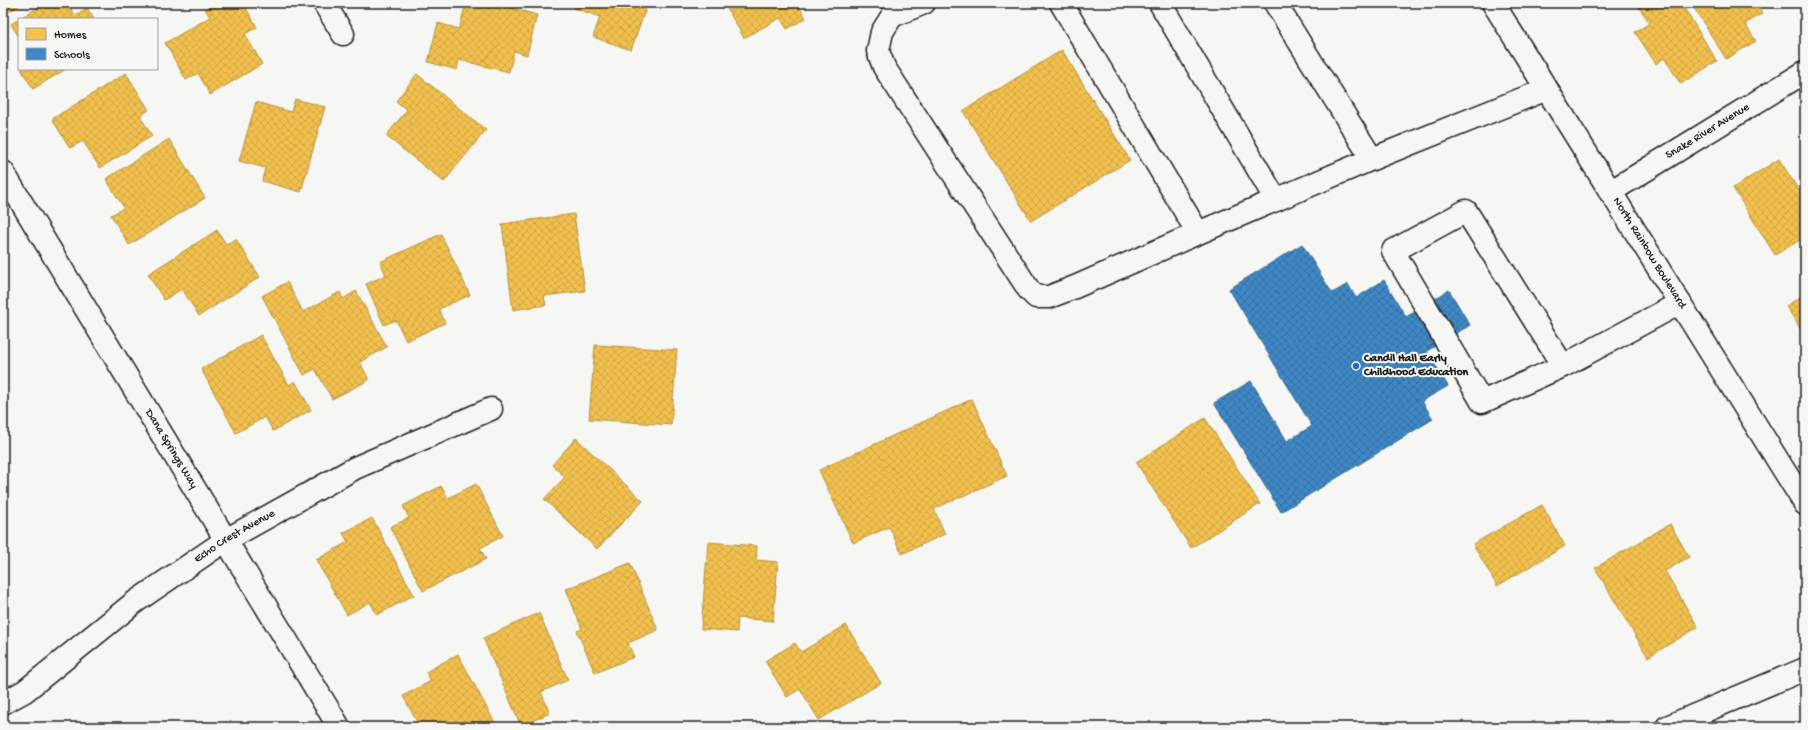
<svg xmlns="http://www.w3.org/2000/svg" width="1808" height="730" font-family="'Gochi Hand',sans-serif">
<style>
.homes{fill:url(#homes-cross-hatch);stroke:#b2903f}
.schools{fill:url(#schools-cross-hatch);stroke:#346892}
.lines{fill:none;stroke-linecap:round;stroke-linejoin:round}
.minor-casing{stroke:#1c1c1c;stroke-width:25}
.major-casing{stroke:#1c1c1c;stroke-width:25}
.minor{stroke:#f6f6f2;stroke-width:22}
.major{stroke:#f6f6f2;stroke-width:22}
.poi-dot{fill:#1f6fb2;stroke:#f6f6f2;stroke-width:1.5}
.labels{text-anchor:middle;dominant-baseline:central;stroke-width:4;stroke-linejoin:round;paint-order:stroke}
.street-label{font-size:12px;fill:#1c1c1c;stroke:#f6f6f2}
.poi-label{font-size:12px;font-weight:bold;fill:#1c1c1c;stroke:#f6f6f2;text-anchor:start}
</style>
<defs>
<pattern id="homes-cross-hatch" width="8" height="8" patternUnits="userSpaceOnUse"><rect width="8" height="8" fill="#f2c14e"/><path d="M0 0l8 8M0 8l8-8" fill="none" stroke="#cfa544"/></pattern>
<pattern id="schools-cross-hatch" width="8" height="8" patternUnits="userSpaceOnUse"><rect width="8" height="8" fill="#3f88c5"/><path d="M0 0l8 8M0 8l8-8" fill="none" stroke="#346e9f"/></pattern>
</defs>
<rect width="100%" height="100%" fill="#f6f6f2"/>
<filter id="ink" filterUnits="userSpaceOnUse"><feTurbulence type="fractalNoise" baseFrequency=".025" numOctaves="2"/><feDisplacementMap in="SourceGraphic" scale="8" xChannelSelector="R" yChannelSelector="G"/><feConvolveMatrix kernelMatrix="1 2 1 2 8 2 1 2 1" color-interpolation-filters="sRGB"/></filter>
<g filter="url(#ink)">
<g class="homes">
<polygon points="3,3 23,3 5,14 3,11"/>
<polygon points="45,3 67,3 75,15 87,8 94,19 19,19"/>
<polygon points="215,3 243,3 257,27 245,34 262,64 210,95 198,73 186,80 165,43 210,17 205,9"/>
<polygon points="466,3 493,3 537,15 527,55 514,51 509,72 459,60 457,70 428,62 438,23 459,29"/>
<polygon points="576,3 648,3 631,50 593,37 600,17 574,8"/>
<polygon points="724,3 797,3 806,18 787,29 780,18 744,38"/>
<polygon points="1642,3 1681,3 1717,61 1681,84 1664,58 1656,64 1635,32 1650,23 1638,6"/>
<polygon points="1691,3 1756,3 1762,14 1745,24 1756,41 1726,59"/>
<polygon points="19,19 19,37 11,24"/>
<polygon points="1062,50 1130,160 1031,221 963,111"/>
<polygon points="21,69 66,69 33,89"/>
<polygon points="126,73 149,110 140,116 152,136 100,168 83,141 70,148 52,119"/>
<polygon points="417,74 486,130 444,182 386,136 407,110 396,101"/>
<polygon points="295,99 325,107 301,192 262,181 265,168 239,161 256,102 291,112"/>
<polygon points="169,139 205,198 129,245 111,215 124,208 106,179"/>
<polygon points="1779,159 1805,200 1805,237 1775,255 1733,188"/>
<polygon points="574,214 585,291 544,296 546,305 513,310 502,224"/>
<polygon points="217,230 226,244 236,239 260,277 199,316 182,289 164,300 148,274"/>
<polygon points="441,234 470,295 439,309 445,323 406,341 396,320 384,325 366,284 386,275 380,262"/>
<polygon points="287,282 303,312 340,292 343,299 356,291 387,347 360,362 369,380 332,399 315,369 304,375 262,296"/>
<polygon points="1805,294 1805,336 1786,306"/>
<polygon points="261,335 289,385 295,381 311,410 273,431 265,417 236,433 201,369"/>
<polygon points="595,345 677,350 671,425 589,419"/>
<polygon points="972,399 1007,476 934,509 945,534 902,554 889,527 853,543 819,470"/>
<polygon points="1205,418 1260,504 1191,548 1136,462"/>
<polygon points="576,438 643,501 597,549 544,499 565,477 552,465"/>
<polygon points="476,484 503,536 480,548 486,559 423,591 390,527 409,518 403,506 441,486 448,498"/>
<polygon points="1542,505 1565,546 1497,586 1473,544"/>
<polygon points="372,518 414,595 377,615 370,602 347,615 316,560 348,542 343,533"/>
<polygon points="1670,524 1689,557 1665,571 1698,627 1648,657 1595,568"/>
<polygon points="708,542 757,546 756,560 778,562 773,621 738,618 737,632 701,629"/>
<polygon points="630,563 658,630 628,643 634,657 595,673 577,631 582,629 566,589"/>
<polygon points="539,613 568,680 541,692 550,713 521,726 483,638"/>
<polygon points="846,625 881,683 819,720 800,689 787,697 765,661 795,643 801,652"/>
<polygon points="458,654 497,727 420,727 403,696 431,681 426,672"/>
</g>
<polygon class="schools" points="1302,244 1332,293 1348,284 1356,298 1384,280 1406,317 1449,290 1470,325 1427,351 1448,386 1422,401 1433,419 1281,512 1214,403 1251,381 1287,441 1312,426 1229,289"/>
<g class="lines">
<g class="minor-casing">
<g id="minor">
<polyline points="324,3 343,34"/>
<polyline points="924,3 892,16 882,32 878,51 884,67 1029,290 1036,297 1049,297 1075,287 1198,233 1372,159 1547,89"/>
<polyline points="1061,3 1198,233"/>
<polyline points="1160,3 1276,200"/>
<polyline points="1275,3 1372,159"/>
<path id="s1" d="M 3,172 L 339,727"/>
<path id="s2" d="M 1610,192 L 1805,72"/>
<polyline points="1563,366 1466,211 1393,251 1482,402 1563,366 1680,303"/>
<path id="s3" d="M 3,703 L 25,691 L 135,602 L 226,540 L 355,468 L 491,409"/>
<polyline points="1667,727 1805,669"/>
</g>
</g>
<g class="major-casing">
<g id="major">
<path id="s4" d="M 1493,3 L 1805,504"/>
</g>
</g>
<use href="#minor" class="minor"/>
<use href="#major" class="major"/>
</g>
</g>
<circle class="poi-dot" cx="1356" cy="366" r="4"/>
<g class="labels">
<g class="street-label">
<text stroke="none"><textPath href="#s2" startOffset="115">Snake River Avenue</textPath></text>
<text stroke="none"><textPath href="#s4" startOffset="295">North Rainbow Boulevard</textPath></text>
<text stroke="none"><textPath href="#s1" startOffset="324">Dana Springs Way</textPath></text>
<text stroke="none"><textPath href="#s3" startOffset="286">Echo Crest Avenue</textPath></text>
</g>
<g class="poi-label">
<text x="1364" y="359">Candil Hall Early<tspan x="1364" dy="14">Childhood Education</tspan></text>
</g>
</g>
<rect width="1808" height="730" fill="none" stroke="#f6f6f2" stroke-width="16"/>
<rect x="8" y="8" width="1792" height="714" fill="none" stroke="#1c1c1c" stroke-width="1.5" filter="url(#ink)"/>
<rect x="18" y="18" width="140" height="52" fill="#f6f6f2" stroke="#9f9f9c"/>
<rect x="26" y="28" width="20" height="12" fill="#f2c14e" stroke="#9f9f9c"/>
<text x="54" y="38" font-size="12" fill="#1c1c1c">Homes</text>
<rect x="26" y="48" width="20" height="12" fill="#3f88c5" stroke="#9f9f9c"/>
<text x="54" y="58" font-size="12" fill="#1c1c1c">Schools</text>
</svg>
